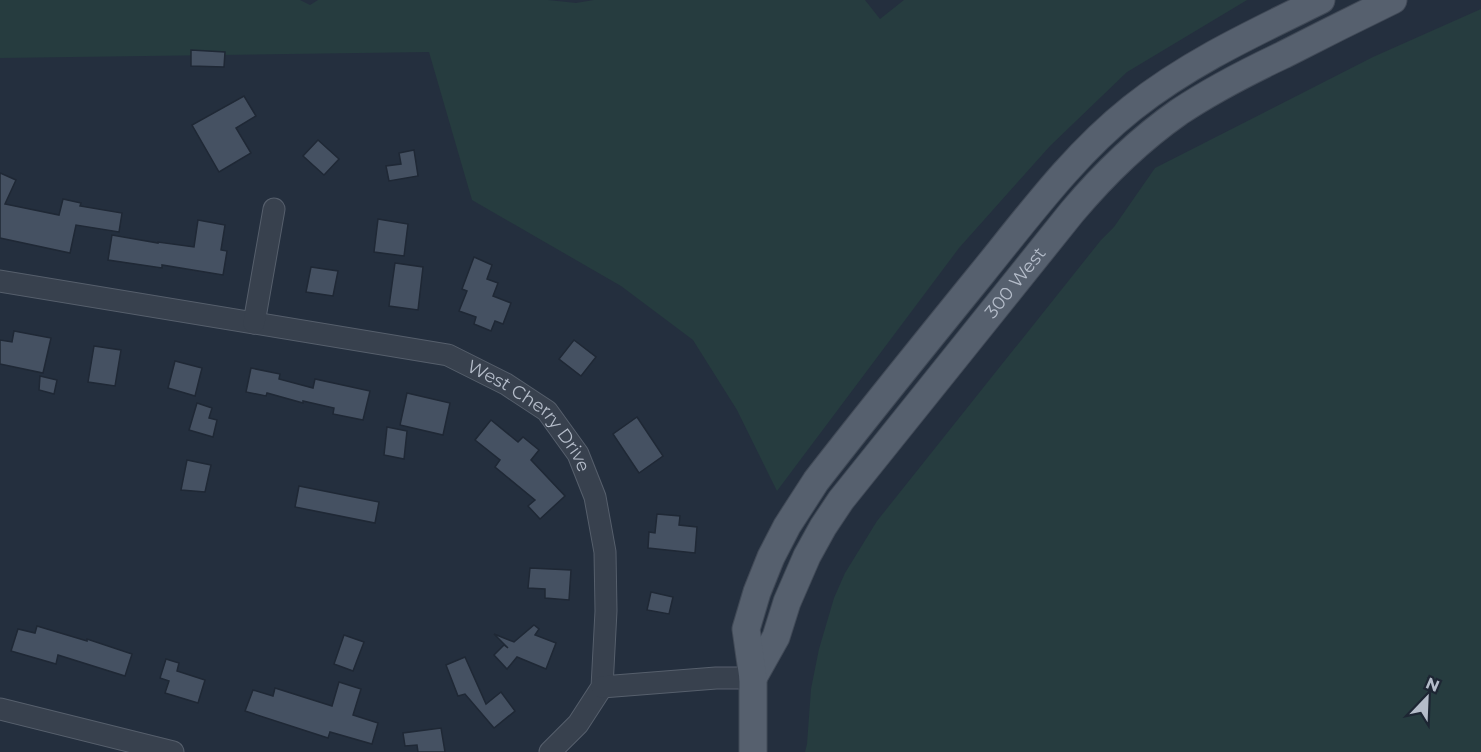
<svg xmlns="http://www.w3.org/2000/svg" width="1481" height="752" font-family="Montserrat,sans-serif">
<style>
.green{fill:#263c3f}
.building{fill:#455162;stroke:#1f2835;stroke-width:1.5}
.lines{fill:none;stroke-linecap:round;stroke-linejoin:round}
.minor-casing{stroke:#565f6c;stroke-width:23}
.major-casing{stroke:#414a57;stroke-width:29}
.minor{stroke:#38414e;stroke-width:21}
.major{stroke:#56606e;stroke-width:27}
.labels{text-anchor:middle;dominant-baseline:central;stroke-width:4.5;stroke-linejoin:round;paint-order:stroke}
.street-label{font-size:18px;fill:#b4bcc9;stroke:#1d2633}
</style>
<rect width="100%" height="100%" fill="#242f3e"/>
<g class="green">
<polygon points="0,0 300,0 310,5 318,0 548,0 576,3 594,0 865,0 880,19 904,0 1247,0 1127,72 1050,146 959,248 777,491 737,410 693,340 621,286 472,200 429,52 0,58"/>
<polygon points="1481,9 1481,752 805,752 807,744 811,689 819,649 834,598 845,573 877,521 1101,240 1114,227 1155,168 1373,57"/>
</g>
<g class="building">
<polygon points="191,50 225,52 224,67 191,66"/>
<polygon points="244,96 256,116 236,128 251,153 219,172 192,125"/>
<polygon points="318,140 339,159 324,175 303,156"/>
<polygon points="414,150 418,176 389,181 386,166 401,164 399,153"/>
<polygon points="0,173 16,180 5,204 59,215 63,199 81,203 80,206 122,213 119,232 76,225 70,253 0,238"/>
<polygon points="378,219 408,224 404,256 374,252"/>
<polygon points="198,220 225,225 221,250 227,251 223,275 162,265 162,268 108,260 112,235 158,243 158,242 194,247"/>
<polygon points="474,257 492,265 487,279 498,283 493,296 511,303 503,324 495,321 491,331 474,324 476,317 459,311 467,291 462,289"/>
<polygon points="395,263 423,267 418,310 389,306"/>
<polygon points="311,267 338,271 333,296 306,292"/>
<polygon points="14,331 51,338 43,373 0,364 0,340 12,342"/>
<polygon points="574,340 596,357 581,376 559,359"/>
<polygon points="94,346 121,350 115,386 88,382"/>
<polygon points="175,361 202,368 195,396 168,388"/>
<polygon points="251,368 280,374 279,379 313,388 315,379 370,391 363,420 333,414 334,408 303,401 303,403 267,393 266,396 246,392"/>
<polygon points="40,376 57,380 54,394 39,390"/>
<polygon points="407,393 450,403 443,435 400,425"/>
<polygon points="197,403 212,408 209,418 217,420 213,437 189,430"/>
<polygon points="637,417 663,456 639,473 613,434"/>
<polygon points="491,420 518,442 523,437 539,450 531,460 565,496 540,519 528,506 535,500 495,467 500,460 475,440"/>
<polygon points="387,427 407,431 404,459 384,455"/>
<polygon points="187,460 211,465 205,492 181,490"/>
<polygon points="299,486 379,502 375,523 295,507"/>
<polygon points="657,514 680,516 679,525 697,527 695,553 648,548 649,532 655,533"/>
<polygon points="530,568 571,570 569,600 545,598 545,589 528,588"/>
<polygon points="651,592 673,597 669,614 647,610"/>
<polygon points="534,625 539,629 535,635 556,643 546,669 517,657 507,669 494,655 504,645 508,648 494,634 514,642"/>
<polygon points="37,626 87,641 87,639 132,654 125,676 58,655 56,664 11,651 18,629 35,633"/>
<polygon points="344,635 364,642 353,671 334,664"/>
<polygon points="465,657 486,704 501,692 515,711 494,728 465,694 458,696 446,665"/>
<polygon points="166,659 179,663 177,671 205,680 198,703 165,693 169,681 160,678"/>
<polygon points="339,682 361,689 353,715 378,723 372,744 330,732 328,738 245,711 253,690 273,696 275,688 332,706"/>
<polygon points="441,728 445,752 418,752 417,745 405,746 403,733"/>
</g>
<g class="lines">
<g class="minor-casing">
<g id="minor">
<path id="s1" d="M 0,281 L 448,355 L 506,384 L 547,411 L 578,454 L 595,497 L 605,552 L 606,611 L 602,687 L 578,724 L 550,752"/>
<polyline points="254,323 274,209"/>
<polyline points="602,687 716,678 753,678"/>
<polyline points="0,709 173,752"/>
</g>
</g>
<g class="major-casing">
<g id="major">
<path id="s2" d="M 753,678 L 776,637 L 787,602 L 807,556 L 823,527 L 841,500 L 1072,212 C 1104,174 1139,140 1179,112 C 1212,90 1247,72 1283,55 C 1320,36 1356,18 1393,0"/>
<path d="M 753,752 L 753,678 L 746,629 L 757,592 L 771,557 L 787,526 L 816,481 C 871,410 927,341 983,272 C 1030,214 1074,154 1132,108 C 1190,62 1256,32 1321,0"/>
</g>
</g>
<use href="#minor" class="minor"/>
<use href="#major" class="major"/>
</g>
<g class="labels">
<g class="street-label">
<text stroke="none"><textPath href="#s2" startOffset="478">300 West</textPath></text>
<text stroke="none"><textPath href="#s1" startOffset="558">West Cherry Drive</textPath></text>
</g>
</g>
<g transform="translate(1427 698) rotate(23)" stroke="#1d2633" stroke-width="4.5" paint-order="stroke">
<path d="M0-4.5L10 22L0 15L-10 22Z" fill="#b4bcc9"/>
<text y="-9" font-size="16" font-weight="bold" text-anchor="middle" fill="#b4bcc9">N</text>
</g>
</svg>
